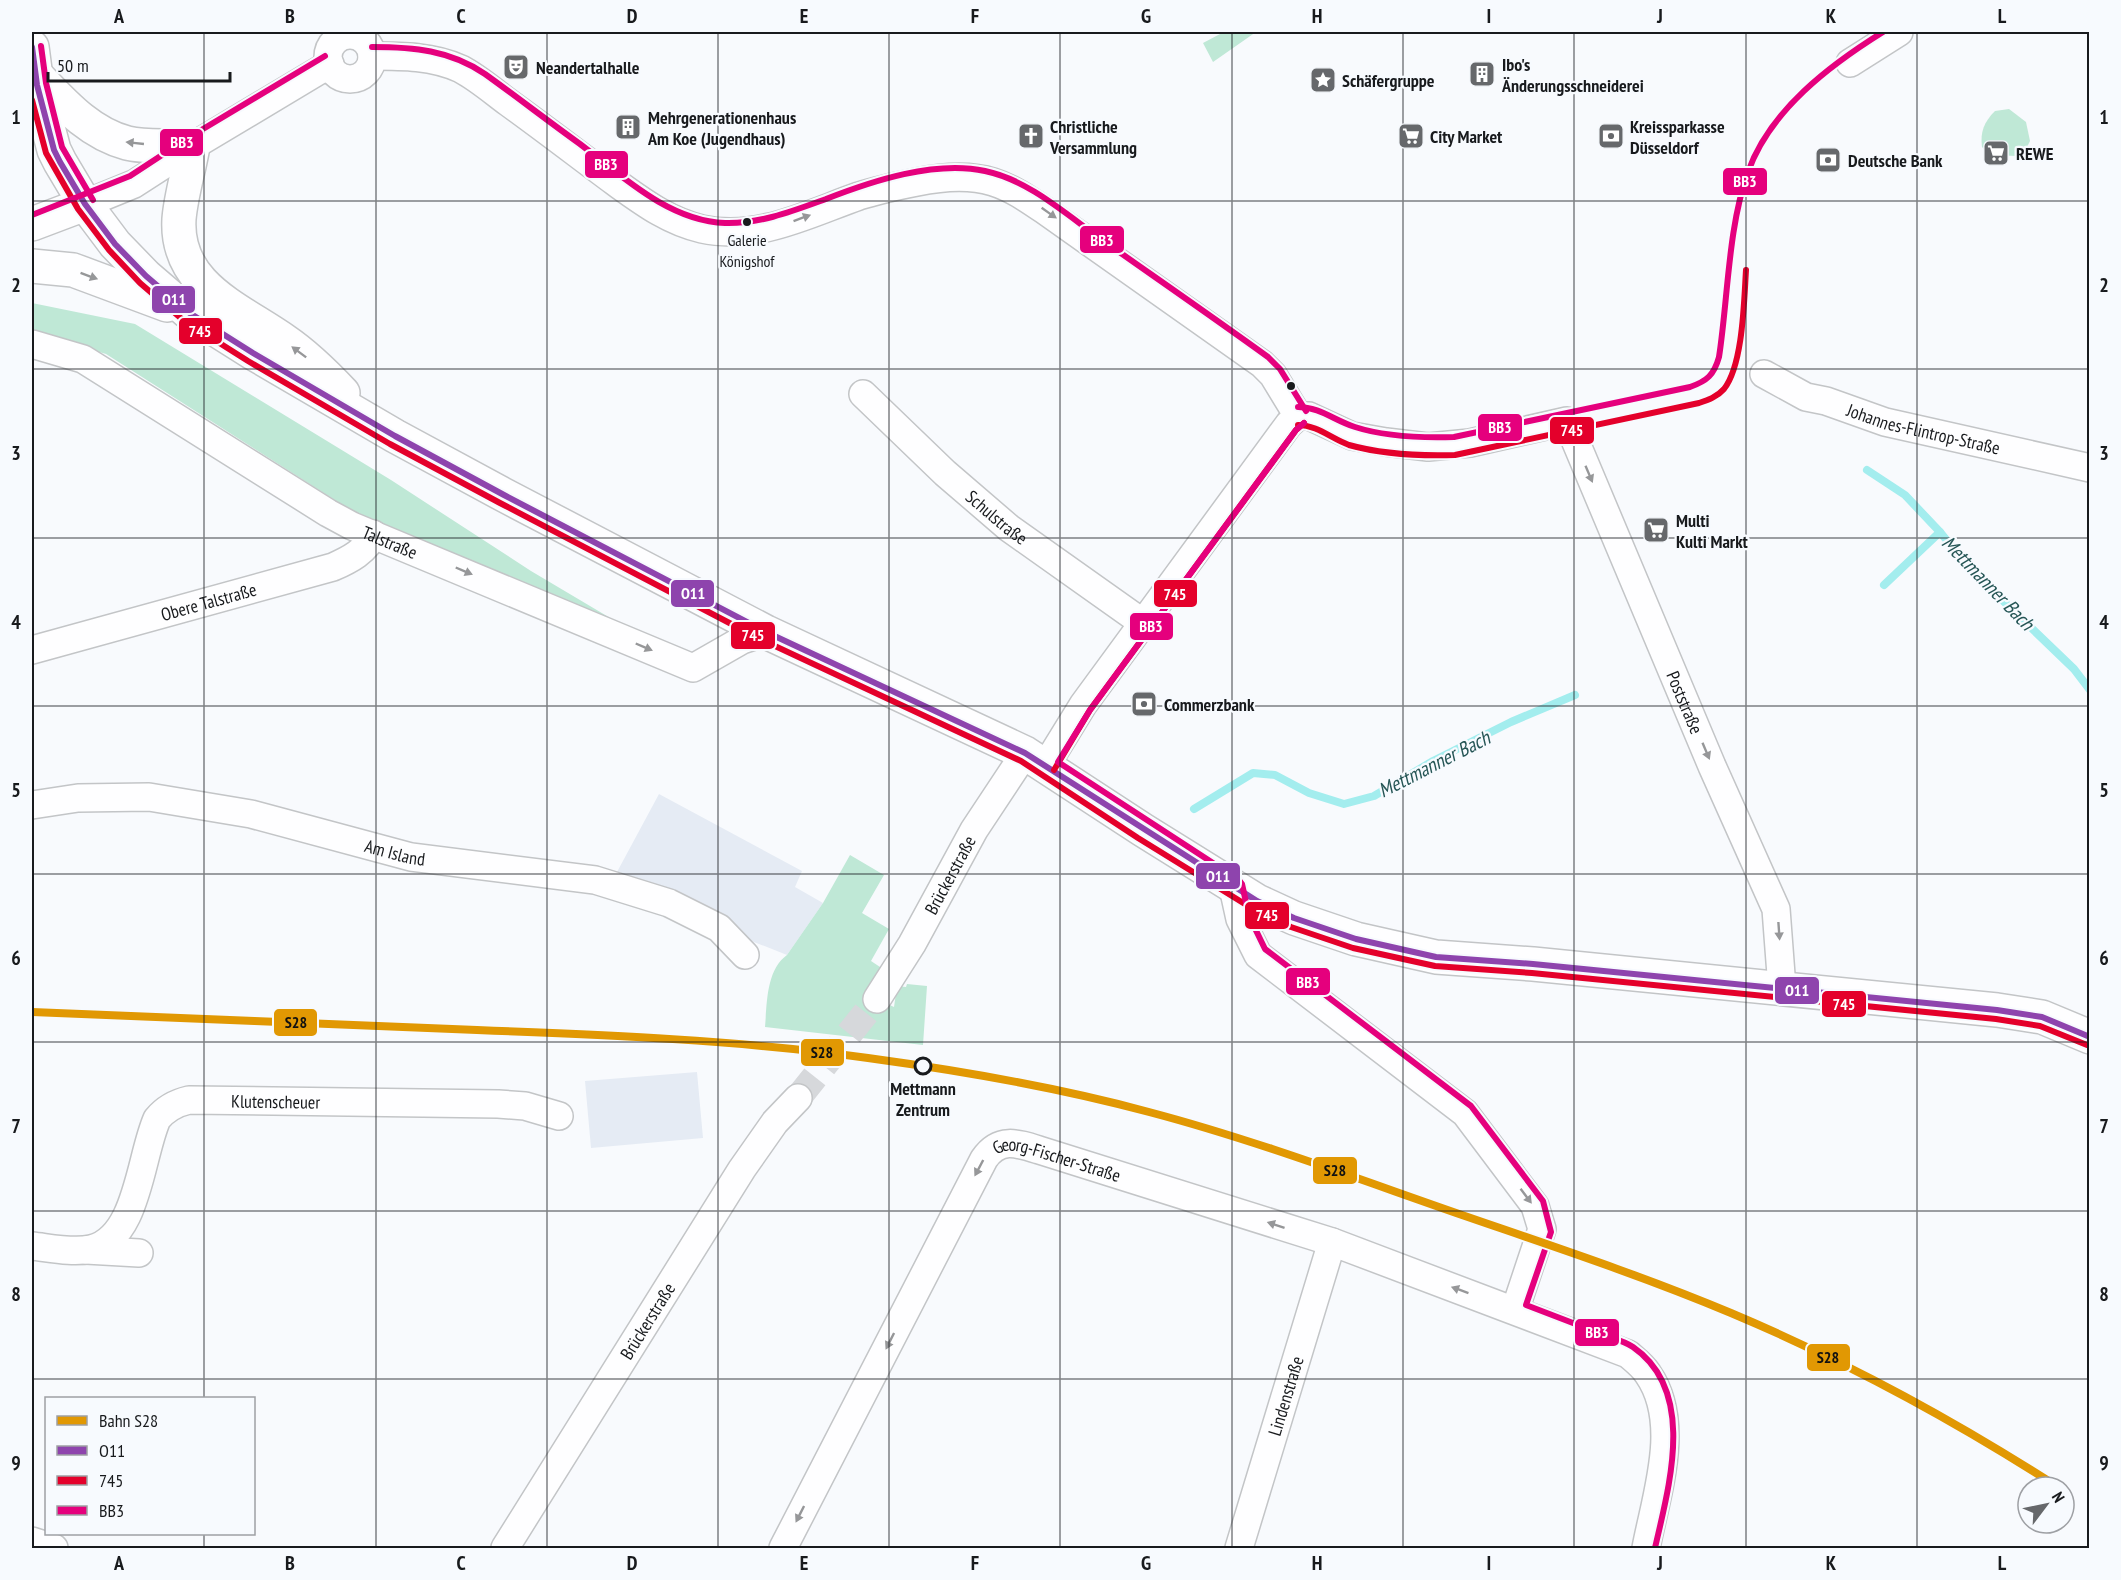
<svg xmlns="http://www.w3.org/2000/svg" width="2121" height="1580" font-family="'PT Sans Narrow',sans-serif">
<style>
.built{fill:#e5ebf4}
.green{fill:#bfe8d6}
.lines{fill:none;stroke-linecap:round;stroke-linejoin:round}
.stream{stroke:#a3edee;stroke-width:8}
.minor-tunnel{stroke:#d6d8db;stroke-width:27;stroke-dasharray:27 14;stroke-linecap:butt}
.minor-casing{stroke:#c3c5c7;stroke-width:30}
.tertiary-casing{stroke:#c3c5c7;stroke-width:36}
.minor{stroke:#fefeff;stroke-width:27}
.tertiary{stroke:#fefeff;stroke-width:33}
.bus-1-casing{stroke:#f7fafe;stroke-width:10}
.bus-2-casing{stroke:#f7fafe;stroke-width:10}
.bus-3-casing{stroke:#f7fafe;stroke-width:10}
.bus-1{stroke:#8e44ad;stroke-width:6}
.bus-2{stroke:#e4002b;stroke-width:6}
.bus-3{stroke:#e5007d;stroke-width:6}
.rail-1-casing{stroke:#f7fafe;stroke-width:12}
.rail-1{stroke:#e19803;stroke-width:8}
.oneway{fill:#969799}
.grid{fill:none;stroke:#181a1d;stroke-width:1.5;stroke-opacity:0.55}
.bus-dot{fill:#181a1d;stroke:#f7fafe;stroke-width:2}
.stop-dot{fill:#f7fafe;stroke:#181a1d;stroke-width:3}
.labels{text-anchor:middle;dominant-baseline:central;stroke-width:4.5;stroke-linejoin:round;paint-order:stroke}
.bus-label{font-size:16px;fill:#181a1d;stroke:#f7fafe}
.poi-label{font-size:18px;font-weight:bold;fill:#181a1d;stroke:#f7fafe;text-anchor:start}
.street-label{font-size:18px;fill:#181a1d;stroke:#f7fafe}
.stop-label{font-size:18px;font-weight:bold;fill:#181a1d;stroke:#f7fafe}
.water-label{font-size:20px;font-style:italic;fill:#255555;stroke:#f7fafe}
.line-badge{stroke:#f7fafe;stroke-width:2}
.badge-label{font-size:16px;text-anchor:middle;font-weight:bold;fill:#fff}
.pale-badge-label{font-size:16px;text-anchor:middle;font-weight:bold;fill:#111}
.neatline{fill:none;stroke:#181a1d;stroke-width:2}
.grid-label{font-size:20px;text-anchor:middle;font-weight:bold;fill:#181a1d}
</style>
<rect width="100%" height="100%" fill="#f8fafd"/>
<g class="built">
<polygon points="659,794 802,871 795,887 823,903 787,955 610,885"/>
<polygon points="697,1072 703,1138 591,1148 585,1081"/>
</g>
<g class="green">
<polygon points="1219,32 1256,32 1213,62 1203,43 1220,34"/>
<path d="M 2009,109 L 2026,122 L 2030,141 L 2025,151 L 2017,156 L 1990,155 L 1982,147 C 1980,132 1984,122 1995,111 Z"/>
<polygon points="32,303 135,324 391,480 531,571 617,622 366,520 106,354 32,332"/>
<path d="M 850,855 L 884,875 L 862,913 L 889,929 L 871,961 L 883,969 L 877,999 L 894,1007 L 897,986 L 906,987 L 907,984 L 927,986 L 923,1045 L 765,1027 C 767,1004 766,970 787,955 L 823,903 Z"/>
</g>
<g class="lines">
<g class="stream">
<polyline points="1867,470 1905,495 1940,532"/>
<polyline points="1884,585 1940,532 1970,569 2074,669 2090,690"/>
<polyline points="1194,809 1253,773 1275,775 1309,793 1344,804 1374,796 1433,761 1511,722 1575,695"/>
</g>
<polyline class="minor-tunnel" points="798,1098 877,999"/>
<g class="minor-casing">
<g id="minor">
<circle cx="350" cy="57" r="22"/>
<path d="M 372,56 C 402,56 433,56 461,69 C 478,78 494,92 509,103 C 545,129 580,156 615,182 C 643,202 668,221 702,229 C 758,241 808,214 859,196 C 878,190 897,186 917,182 C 941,177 968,174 993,182 C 1012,188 1028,199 1044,210 L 1262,364 L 1273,375 L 1298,416"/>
<polyline points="1850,63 1899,32"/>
<polyline points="85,204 134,184 193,146 330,64"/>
<path id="s1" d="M 32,344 L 83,359 L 328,513 L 352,526 L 693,668 L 742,640 L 766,632"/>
<path id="s2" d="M 1764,374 L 1806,397 L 1826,401 L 1885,422 L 2090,468"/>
<path id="s3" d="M 863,394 L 945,473 L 1009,528 L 1143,623"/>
<path id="s4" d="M 1298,416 L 1309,416 L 1352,436 L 1386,442 L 1428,447 L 1470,443 L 1567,421 L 1712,766 L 1776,909 L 1782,988"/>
<path id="s5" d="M 32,650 L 333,567 C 349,560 367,551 373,534"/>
<polyline points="1046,765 1083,705 1289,424 1298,416"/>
<path id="s6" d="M 32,805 L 78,798 L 149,797 L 251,814 L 411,857 L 595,880 L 669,903 L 719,928 L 745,955"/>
<polyline points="1233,887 1240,919 1258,955 1465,1113 1535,1206 1542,1229 1515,1310"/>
<path id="s7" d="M 877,999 L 912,944 L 974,830 L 1025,753"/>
<path id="s8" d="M 32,1246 C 50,1248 73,1253 91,1249 C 138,1238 140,1157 157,1119 C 166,1108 176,1103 189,1100 L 498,1104 L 525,1106 L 559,1116"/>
<polyline points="86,1250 139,1253"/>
<polyline points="32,1541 54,1548"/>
<path id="s9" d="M 505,1548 L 742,1169 L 775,1122 L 798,1098"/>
<path id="s10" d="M 783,1548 L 984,1159 C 999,1137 1017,1143 1039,1150 L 1332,1242 L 1628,1354 C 1635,1360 1643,1366 1648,1374 C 1682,1423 1656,1495 1646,1548"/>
<path id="s11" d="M 1239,1548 L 1332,1242"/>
</g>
</g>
<g class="tertiary-casing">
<g id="tertiary">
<polyline points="32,47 37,85 54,150 60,162 85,204 115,244 146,276 188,312 253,353 395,436 504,495 766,632 1025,753 1143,830 1257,901 1294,918 1356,939 1436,957 1533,964 1997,1010 2042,1017 2090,1037"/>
<path d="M 37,76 C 63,103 89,133 127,143 C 146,148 173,145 193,146 C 189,170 181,195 179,219 C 175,286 240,309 285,341 C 307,356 325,374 343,393"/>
<polyline points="32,224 85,204"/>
<polyline points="32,266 73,270 167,305"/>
</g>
</g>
<use href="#minor" class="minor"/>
<use href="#tertiary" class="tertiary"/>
<g class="bus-1-casing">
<polyline id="bus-1" points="32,47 37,85 54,150 60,162 85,204 115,244 146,276 188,312 253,353 395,436 504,495 766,632 1025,753 1257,901 1294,918 1356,939 1436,957 1533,964 1997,1010 2042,1017 2090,1037"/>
</g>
<g class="bus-2-casing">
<g id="bus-2">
<polyline points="32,100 46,153 78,209 109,250 140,283 183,320 248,361 390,444 500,503 762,640 1021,761 1138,838 1253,909 1291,927 1353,948 1435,966 1532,973 1996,1019 2040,1026 2087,1045"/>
<path d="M 1298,425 C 1317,425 1332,439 1349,445 C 1381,454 1422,456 1455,455 L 1699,403 C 1708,400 1717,397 1724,389 C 1743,365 1744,301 1746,270"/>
<polyline points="1054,770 1090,710 1296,430 1304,423"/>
</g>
</g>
<g class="bus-3-casing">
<g id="bus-3">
<polyline points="41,46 46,83 62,147 93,200"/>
<path d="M 372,47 C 413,47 450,50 485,74 C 517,97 548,121 580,144 C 622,176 669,221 725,223 C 760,224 793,211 826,199 C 872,181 935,160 985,171 C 1029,180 1068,216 1105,242 C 1159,280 1214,318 1268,357 L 1280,369 L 1306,411"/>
<polyline points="32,215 130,176 188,138 325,56"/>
<path d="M 1298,407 C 1320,407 1335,421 1355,427 C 1386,437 1422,438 1454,437 L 1690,387 C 1707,381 1714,375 1719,357 C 1728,299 1728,227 1748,172 C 1770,110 1830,65 1883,32"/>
<path d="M 1304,423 L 1296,430 L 1090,710 L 1058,762 L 1239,880 L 1242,884 L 1249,916 L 1265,949 L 1471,1106 L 1543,1201 L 1551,1232 L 1526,1305 C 1550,1314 1575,1324 1599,1333 C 1610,1338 1623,1340 1633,1347 C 1697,1391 1669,1486 1655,1548"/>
</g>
</g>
<use href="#bus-1" class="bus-1"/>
<use href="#bus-2" class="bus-2"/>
<use href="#bus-3" class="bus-3"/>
<g class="rail-1-casing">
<path id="rail-1" d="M 32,1012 C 180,1018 329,1024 477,1030 C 608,1035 738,1040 868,1058 C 963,1071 1057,1087 1149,1112 C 1255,1140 1358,1179 1462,1215 C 1552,1246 1643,1276 1731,1313 C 1845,1361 1954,1420 2058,1487"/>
</g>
<use href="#rail-1" class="rail-1"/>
</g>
<defs><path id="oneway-solid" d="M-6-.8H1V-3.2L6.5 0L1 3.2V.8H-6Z" transform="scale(1.5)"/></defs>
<g class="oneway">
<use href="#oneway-solid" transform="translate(135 143) rotate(-174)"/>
<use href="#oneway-solid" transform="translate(1049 213) rotate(35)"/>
<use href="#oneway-solid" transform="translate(802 218) rotate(-20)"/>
<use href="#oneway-solid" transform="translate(89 276) rotate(20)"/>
<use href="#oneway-solid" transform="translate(299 352) rotate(-143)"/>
<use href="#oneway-solid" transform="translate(1589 474) rotate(67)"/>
<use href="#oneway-solid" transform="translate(464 571) rotate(23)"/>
<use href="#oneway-solid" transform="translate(644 647) rotate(23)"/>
<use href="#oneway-solid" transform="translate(1706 751) rotate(67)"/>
<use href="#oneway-solid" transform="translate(1779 931) rotate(86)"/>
<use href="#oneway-solid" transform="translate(979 1168) rotate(118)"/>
<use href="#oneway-solid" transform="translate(1526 1196) rotate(53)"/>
<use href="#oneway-solid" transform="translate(1276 1225) rotate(-162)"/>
<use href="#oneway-solid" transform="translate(1460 1290) rotate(-160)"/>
<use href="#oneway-solid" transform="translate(890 1341) rotate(117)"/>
<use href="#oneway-solid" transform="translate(800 1514) rotate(117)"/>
</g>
<path class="grid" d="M 204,32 L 204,1398M 376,32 L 376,1548M 547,32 L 547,1548M 718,32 L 718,1548M 889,32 L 889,1548M 1060,32 L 1060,1548M 1232,32 L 1232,1548M 1403,32 L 1403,1548M 1574,32 L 1574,1548M 1746,32 L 1746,1548M 1917,32 L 1917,1548M 32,201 L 2090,201M 32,369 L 2090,369M 32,538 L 2090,538M 32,706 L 2090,706M 32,874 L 2090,874M 32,1042 L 2090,1042M 32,1211 L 2090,1211M 32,1379 L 2090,1379M 204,1534 L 204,1548"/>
<defs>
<g id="theatre-square" transform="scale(1.35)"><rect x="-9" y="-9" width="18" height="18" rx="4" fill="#66686b" stroke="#f7fafe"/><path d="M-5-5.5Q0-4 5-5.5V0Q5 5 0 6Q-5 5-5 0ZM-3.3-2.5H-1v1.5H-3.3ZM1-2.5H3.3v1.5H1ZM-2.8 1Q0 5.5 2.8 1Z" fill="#fff"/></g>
<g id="building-square" transform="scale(1.35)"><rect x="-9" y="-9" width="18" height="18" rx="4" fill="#66686b" stroke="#f7fafe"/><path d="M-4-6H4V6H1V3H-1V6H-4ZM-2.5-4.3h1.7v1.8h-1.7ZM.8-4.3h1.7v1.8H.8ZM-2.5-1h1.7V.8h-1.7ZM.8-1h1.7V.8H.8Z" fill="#fff"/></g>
<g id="sight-square" transform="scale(1.35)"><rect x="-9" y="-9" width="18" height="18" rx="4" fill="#66686b" stroke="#f7fafe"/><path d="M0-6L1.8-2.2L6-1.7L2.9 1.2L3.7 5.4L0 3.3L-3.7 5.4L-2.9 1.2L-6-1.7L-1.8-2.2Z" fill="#fff"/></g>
<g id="church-square" transform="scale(1.35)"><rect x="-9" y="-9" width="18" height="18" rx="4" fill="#66686b" stroke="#f7fafe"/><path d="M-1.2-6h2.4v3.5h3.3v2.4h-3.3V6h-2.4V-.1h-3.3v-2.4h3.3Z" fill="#fff"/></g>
<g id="supermarket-square" transform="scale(1.35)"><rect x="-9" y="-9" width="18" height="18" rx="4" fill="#66686b" stroke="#f7fafe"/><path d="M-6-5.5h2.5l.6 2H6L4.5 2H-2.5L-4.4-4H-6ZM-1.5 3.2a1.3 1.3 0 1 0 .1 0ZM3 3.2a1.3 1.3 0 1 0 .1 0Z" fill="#fff"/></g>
<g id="bank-square" transform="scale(1.35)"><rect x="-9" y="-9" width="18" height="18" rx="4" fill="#66686b" stroke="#f7fafe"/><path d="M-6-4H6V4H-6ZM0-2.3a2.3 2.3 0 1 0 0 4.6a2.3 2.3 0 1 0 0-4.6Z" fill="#fff"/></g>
</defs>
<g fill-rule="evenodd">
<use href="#theatre-square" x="516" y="67"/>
<use href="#building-square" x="1482" y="74"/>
<use href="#sight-square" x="1323" y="80"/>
<use href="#building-square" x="628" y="127"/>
<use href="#church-square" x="1031" y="136"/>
<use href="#supermarket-square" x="1411" y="136"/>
<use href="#bank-square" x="1611" y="136"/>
<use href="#supermarket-square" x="1996" y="153"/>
<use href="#bank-square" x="1828" y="160"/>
<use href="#supermarket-square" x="1656" y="530"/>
<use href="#bank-square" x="1144" y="704"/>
</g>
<g class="bus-dot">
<circle cx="747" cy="222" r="5"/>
<circle cx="1291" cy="386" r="5"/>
</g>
<circle class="stop-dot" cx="923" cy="1066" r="8"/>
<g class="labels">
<g class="bus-label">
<text x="747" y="240">Galerie<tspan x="747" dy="21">Königshof</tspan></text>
</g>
<g class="poi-label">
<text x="1502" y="64">Ibo's<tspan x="1502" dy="21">Änderungsschneiderei</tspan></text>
<text x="536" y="67">Neandertalhalle</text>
<text x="1342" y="80">Schäfergruppe</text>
<text x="648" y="117">Mehrgenerationenhaus<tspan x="648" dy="21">Am Koe (Jugendhaus)</tspan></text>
<text x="1050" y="126">Christliche<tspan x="1050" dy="21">Versammlung</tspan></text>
<text x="1630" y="126">Kreissparkasse<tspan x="1630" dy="21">Düsseldorf</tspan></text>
<text x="1430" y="136">City Market</text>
<text x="2016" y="153">REWE</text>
<text x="1848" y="160">Deutsche Bank</text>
<text x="1676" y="520">Multi<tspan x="1676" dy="21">Kulti Markt</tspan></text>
<text x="1164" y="704">Commerzbank</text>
</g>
<g class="street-label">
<text stroke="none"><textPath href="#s2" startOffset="170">Johannes-Flintrop-Straße</textPath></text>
<text stroke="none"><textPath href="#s3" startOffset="182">Schulstraße</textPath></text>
<text stroke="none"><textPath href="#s1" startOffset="411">Talstraße</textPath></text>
<text stroke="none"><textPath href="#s5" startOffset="183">Obere Talstraße</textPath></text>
<text stroke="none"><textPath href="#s4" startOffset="582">Poststraße</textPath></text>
<text stroke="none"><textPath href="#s6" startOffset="370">Am Island</textPath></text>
<text stroke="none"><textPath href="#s7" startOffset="144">Brückerstraße</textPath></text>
<text stroke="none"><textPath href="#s8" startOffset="336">Klutenscheuer</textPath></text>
<text stroke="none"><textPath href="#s10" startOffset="518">Georg-Fischer-Straße</textPath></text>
<text stroke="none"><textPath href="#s9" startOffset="268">Brückerstraße</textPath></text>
<text stroke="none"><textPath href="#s11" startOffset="159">Lindenstraße</textPath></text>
</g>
<g class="stop-label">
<text x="923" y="1088">Mettmann<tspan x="923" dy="21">Zentrum</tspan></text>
</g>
<g class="water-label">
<text transform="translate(1988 583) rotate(46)">Mettmanner Bach</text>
<text transform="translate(1434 764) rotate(-27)">Mettmanner Bach</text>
</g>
</g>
<g class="line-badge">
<rect x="159" y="128" width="45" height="29" rx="6" fill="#e5007d"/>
<rect x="584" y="150" width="45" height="29" rx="6" fill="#e5007d"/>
<rect x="1722" y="167" width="46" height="29" rx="6" fill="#e5007d"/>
<rect x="1079" y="225" width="46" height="29" rx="6" fill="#e5007d"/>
<rect x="151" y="285" width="45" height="29" rx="6" fill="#8e44ad"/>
<rect x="178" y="317" width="45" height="28" rx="6" fill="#e4002b"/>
<rect x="1477" y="413" width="46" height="29" rx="6" fill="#e5007d"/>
<rect x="1549" y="416" width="46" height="29" rx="6" fill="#e4002b"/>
<rect x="670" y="579" width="45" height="29" rx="6" fill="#8e44ad"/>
<rect x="1153" y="579" width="45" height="29" rx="6" fill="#e4002b"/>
<rect x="1129" y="612" width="45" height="29" rx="6" fill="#e5007d"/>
<rect x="730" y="621" width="46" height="29" rx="6" fill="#e4002b"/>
<rect x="1195" y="862" width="46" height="28" rx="6" fill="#8e44ad"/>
<rect x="1244" y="901" width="46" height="29" rx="6" fill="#e4002b"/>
<rect x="1285" y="967" width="46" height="29" rx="6" fill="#e5007d"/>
<rect x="1774" y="976" width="46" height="29" rx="6" fill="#8e44ad"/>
<rect x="1821" y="990" width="46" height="28" rx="6" fill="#e4002b"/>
<rect x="273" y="1008" width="45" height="29" rx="6" fill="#e19803"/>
<rect x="800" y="1038" width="45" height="29" rx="6" fill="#e19803"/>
<rect x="1312" y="1156" width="46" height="29" rx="6" fill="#e19803"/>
<rect x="1574" y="1318" width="46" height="29" rx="6" fill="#e5007d"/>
<rect x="1806" y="1343" width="45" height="29" rx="6" fill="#e19803"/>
</g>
<g class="badge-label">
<text x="182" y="148">BB3</text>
<text x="606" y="170">BB3</text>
<text x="1745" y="187">BB3</text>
<text x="1102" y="246">BB3</text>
<text x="174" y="305">O11</text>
<text x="200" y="337">745</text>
<text x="1500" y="433">BB3</text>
<text x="1572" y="436">745</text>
<text x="693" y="599">O11</text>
<text x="1175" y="600">745</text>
<text x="1151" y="632">BB3</text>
<text x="753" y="641">745</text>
<text x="1218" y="882">O11</text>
<text x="1267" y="921">745</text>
<text x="1308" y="988">BB3</text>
<text x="1797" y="996">O11</text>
<text x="1844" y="1010">745</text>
<text x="1597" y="1338">BB3</text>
</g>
<g class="pale-badge-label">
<text x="296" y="1028">S28</text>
<text x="822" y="1058">S28</text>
<text x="1335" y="1176">S28</text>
<text x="1828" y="1363">S28</text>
</g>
<rect width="2121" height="1580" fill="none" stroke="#f7fafe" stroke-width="66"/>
<rect x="45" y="1397" width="210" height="138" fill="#f7fafe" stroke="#9ea0a4" stroke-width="1.5"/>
<rect x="57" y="1416" width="30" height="9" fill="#e19803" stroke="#9ea0a4" stroke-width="1.5"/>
<text x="99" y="1427" font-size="18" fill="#181a1d">Bahn S28</text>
<rect x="57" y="1446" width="30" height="9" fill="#8e44ad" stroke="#9ea0a4" stroke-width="1.5"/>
<text x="99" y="1457" font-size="18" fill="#181a1d">O11</text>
<rect x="57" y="1476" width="30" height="9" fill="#e4002b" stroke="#9ea0a4" stroke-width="1.5"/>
<text x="99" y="1487" font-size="18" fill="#181a1d">745</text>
<rect x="57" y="1506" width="30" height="9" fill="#e5007d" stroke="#9ea0a4" stroke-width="1.5"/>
<text x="99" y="1517" font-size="18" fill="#181a1d">BB3</text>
<g transform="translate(2046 1505) rotate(58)"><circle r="28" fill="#f7fafe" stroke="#9ea0a4" stroke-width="1.5"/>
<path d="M0-4.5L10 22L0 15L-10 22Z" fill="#66686b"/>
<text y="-9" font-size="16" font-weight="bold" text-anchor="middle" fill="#181a1d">N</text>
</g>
<path d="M48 72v9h182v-9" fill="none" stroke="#181a1d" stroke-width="3"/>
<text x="57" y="72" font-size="18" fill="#181a1d" stroke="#f7fafe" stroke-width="4.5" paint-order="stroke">50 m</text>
<rect x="33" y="33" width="2055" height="1514" class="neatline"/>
<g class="grid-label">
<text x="119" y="23">A</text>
<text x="290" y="23">B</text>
<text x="461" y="23">C</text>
<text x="632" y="23">D</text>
<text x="804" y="23">E</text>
<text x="975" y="23">F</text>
<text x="1146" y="23">G</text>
<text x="1317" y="23">H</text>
<text x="1489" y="23">I</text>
<text x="1660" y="23">J</text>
<text x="1831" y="23">K</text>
<text x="2002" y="23">L</text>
<text x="16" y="124">1</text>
<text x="2104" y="124">1</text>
<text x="16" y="292">2</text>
<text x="2104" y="292">2</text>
<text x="16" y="460">3</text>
<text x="2104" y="460">3</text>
<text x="16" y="629">4</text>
<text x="2104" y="629">4</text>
<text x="16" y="797">5</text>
<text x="2104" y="797">5</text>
<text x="16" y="965">6</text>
<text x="2104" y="965">6</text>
<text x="16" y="1133">7</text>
<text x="2104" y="1133">7</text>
<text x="16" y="1301">8</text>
<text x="2104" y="1301">8</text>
<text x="16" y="1470">9</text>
<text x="2104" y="1470">9</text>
<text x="119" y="1570">A</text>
<text x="290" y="1570">B</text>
<text x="461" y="1570">C</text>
<text x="632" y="1570">D</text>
<text x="804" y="1570">E</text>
<text x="975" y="1570">F</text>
<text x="1146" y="1570">G</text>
<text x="1317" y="1570">H</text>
<text x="1489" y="1570">I</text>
<text x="1660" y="1570">J</text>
<text x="1831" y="1570">K</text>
<text x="2002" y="1570">L</text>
</g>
</svg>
